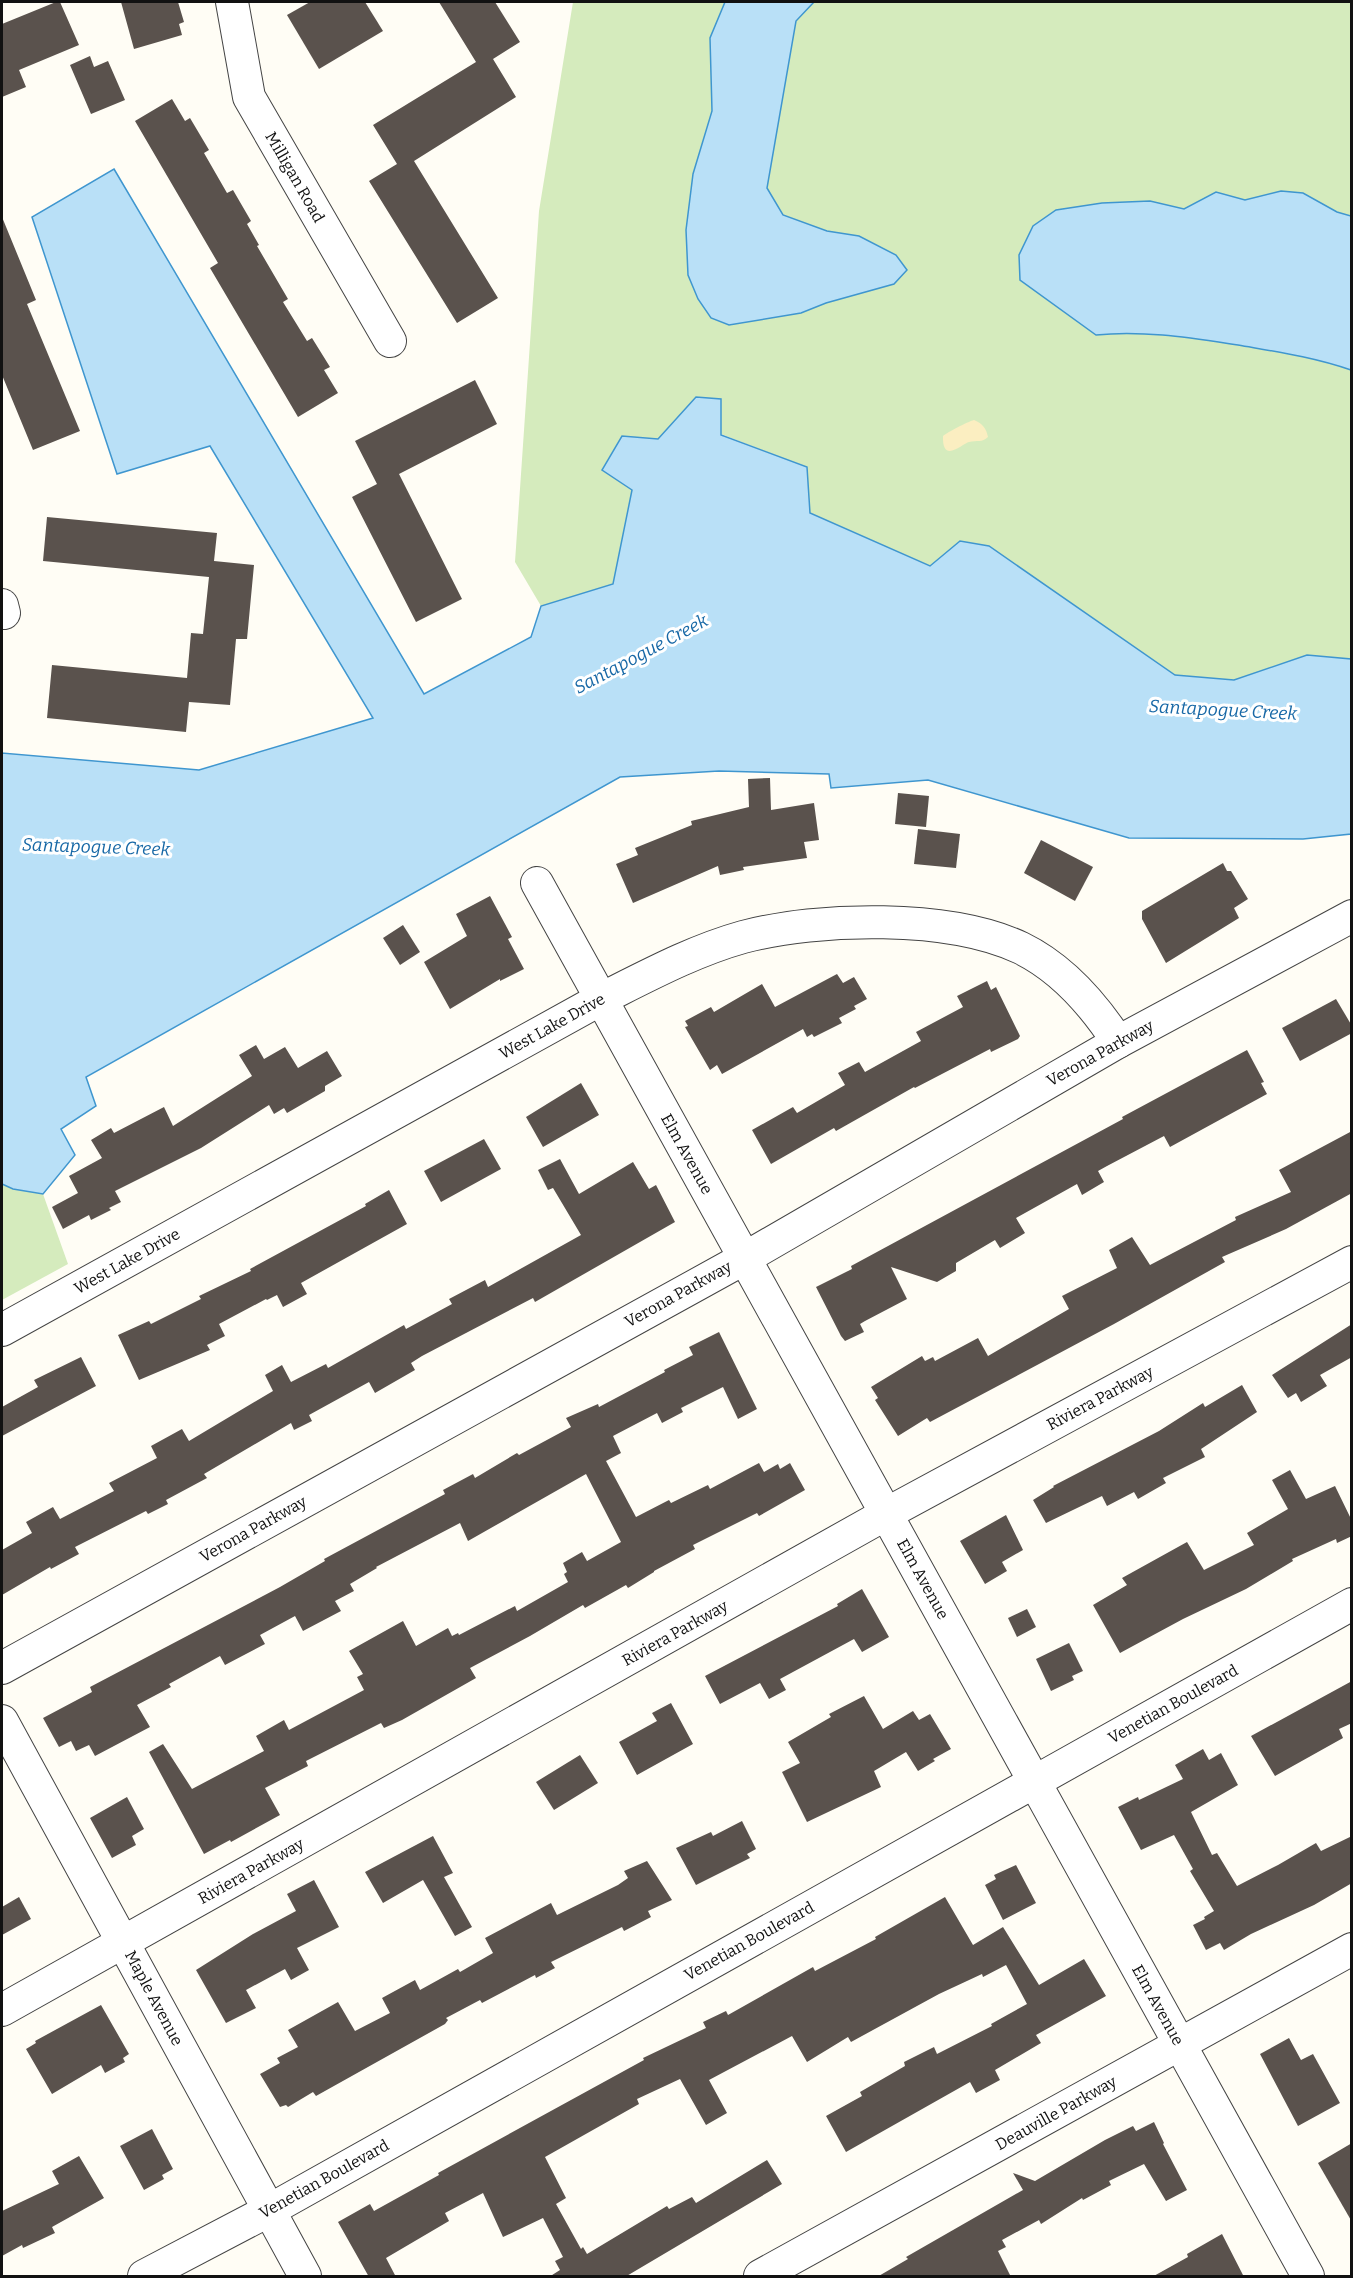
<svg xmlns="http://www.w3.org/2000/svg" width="1353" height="2278" font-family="Bitter,serif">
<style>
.green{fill:#d5ebbd}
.sand{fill:#fbeec1}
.water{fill:#b9e0f7;stroke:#3f96cf;stroke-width:1.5}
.building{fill:#5a524d}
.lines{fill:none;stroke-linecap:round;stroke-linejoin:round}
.minor-casing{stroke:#444;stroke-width:34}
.minor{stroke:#fff;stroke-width:32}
.labels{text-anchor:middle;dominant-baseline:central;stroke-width:6;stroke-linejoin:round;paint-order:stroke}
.street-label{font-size:16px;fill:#111;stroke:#fff}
.water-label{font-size:18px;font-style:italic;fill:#1768a6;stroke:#fff}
</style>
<rect width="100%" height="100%" fill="#fffdf5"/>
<g class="green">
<polygon points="573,2 1351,2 1351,659 1307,655 1234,680 1175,675 989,546 960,541 930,566 809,513 806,467 721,434 721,399 696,397 658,439 622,436 602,469 632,490 613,584 541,606 515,562 539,211"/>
<polygon points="2,1184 13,1189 43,1194 68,1264 2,1300"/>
</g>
<path class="sand" d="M 974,420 C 983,424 986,428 988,437 C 982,443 977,440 969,442 C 963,443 942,465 943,436 C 948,432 967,422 974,420 Z"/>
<g class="water">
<polygon points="725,2 814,2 796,21 767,188 783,215 827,231 859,236 896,255 907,270 894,284 826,303 801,313 729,325 711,318 698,299 688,275 686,230 693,174 712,111 710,38"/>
<polygon points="114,169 424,694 531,637 541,606 613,584 632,490 602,470 622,436 658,439 696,397 721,399 721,435 807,467 810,513 930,566 960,541 989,546 1175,675 1234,680 1307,655 1351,659 1351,834 1303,839 1129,838 928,780 831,788 829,774 719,771 620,777 86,1077 96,1106 61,1129 75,1155 43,1194 13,1189 2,1184 2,753 199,770 373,718 210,446 117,474 32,217"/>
<path d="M 1281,191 L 1303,193 L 1337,212 L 1351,216 L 1351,370 C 1313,357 1278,352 1238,345 C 1191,338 1143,330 1096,335 L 1020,280 L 1019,255 L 1033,226 L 1056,210 L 1102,203 L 1150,201 L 1184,209 L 1216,192 L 1245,200 Z"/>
</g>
<g class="building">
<polygon points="56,2 60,2 79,45 19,70 26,87 2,97 2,24"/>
<polygon points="121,2 178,2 184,22 179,24 182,35 134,49"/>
<polygon points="310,2 365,2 383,31 319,69 287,15"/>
<polygon points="439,2 495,2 520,42 493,59 516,97 414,161 498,298 457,323 369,181 397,164 373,125 476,62"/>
<polygon points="90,56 94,67 108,61 125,100 91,114 70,65"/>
<polygon points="172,99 185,121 190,118 209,150 204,153 227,193 233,190 251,221 247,224 259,245 257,246 288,299 283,302 307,341 312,338 330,367 324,370 338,393 298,417 210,268 218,263 135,121"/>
<polygon points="2,217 36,300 27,304 80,431 33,450 2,375"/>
<polygon points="475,380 497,424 399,474 462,599 416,622 352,497 377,484 355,441"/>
<polygon points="47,517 217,533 214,561 254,565 247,639 236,639 230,705 189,702 186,732 47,718 52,665 187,678 191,633 203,634 209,577 43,561"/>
<polygon points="770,778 771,810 814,803 819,840 804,842 807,858 743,867 744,870 720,875 718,866 633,903 616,864 638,855 635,848 692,825 691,821 749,807 748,779"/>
<polygon points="898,793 929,796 926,827 895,824"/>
<polygon points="918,829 960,834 956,868 914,864"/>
<polygon points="1041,840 1093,867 1075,901 1024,873"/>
<polygon points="1223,863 1227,871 1231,871 1248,899 1234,908 1239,918 1166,963 1142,919 1142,911"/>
<polygon points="490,896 512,937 508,939 524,969 500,981 500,979 450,1009 424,962 467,936 456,914"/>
<polygon points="403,925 420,952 400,965 383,938"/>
<polygon points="837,974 843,983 854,977 867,999 854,1006 856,1009 839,1018 842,1023 814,1037 812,1034 807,1037 803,1029 722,1074 717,1065 710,1070 685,1027 688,1026 685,1021 711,1007 714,1012 762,984 775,1007"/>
<polygon points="987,981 991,990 996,987 1020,1036 1018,1039 991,1052 990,1049 915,1088 914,1087 836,1131 834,1128 771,1164 752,1130 793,1107 797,1113 845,1085 838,1073 859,1062 865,1072 921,1041 916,1032 963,1007 957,996"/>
<polygon points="1336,999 1352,1026 1352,1033 1300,1061 1282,1028"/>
<polygon points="256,1045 264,1059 285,1047 298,1068 327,1051 342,1076 325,1086 325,1091 287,1113 284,1108 274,1114 269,1105 201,1148 115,1191 121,1202 109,1208 111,1210 91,1220 89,1215 63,1229 52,1207 78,1193 69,1176 102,1158 91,1140 111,1128 114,1133 164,1107 173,1126 252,1076 239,1055"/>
<polygon points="1247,1050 1264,1082 1261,1083 1267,1094 1170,1147 1164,1136 1107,1166 1098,1171 1104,1182 1082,1195 1077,1184 1016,1218 1025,1233 1000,1248 995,1240 956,1263 956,1271 937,1282 891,1267 907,1299 865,1321 860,1324 864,1332 845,1341 841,1336 816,1287 852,1269 851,1266 1123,1119 1122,1117"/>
<polygon points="581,1083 599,1115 543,1147 526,1117"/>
<polygon points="1352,1131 1352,1193 1286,1229 1222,1257 1225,1262 1114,1324 930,1422 927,1418 898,1436 875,1400 878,1398 871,1387 922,1356 925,1361 933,1357 935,1361 978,1338 988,1356 1069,1309 1062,1296 1117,1268 1109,1250 1132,1237 1150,1265 1236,1220 1235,1217 1291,1192 1279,1170"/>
<polygon points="484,1139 501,1169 441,1202 424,1171"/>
<polygon points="560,1159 579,1194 633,1162 649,1189 656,1185 675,1222 535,1302 533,1298 422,1356 411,1363 415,1370 375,1393 369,1382 309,1415 312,1421 294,1430 291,1423 204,1474 207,1478 166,1500 168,1504 148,1514 146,1511 75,1547 79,1554 51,1569 50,1567 2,1595 2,1550 32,1533 26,1522 53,1507 60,1519 114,1491 109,1483 157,1458 151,1446 182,1429 189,1441 273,1391 265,1375 282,1365 291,1382 326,1364 328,1368 404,1325 406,1329 452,1304 449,1299 485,1280 488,1287 581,1235 553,1188 548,1190 538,1170"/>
<polygon points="389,1190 407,1224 301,1283 307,1294 283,1307 277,1295 267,1300 266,1299 219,1324 225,1336 207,1345 210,1350 139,1380 118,1335 149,1321 151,1324 201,1299 199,1296 251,1271 250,1269 366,1206 365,1204"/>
<polygon points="1352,1324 1352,1357 1320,1375 1327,1386 1301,1402 1296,1393 1288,1398 1272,1375"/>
<polygon points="719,1332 757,1409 738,1419 723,1387 681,1408 683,1412 662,1423 657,1413 613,1436 621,1453 606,1461 636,1517 669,1500 671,1503 708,1485 710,1489 759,1463 764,1472 778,1464 780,1469 790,1463 805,1490 759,1516 757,1513 693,1545 695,1549 654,1571 654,1572 628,1588 626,1585 585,1608 583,1605 530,1636 470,1668 476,1678 402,1720 384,1728 381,1723 306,1761 308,1766 265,1788 280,1815 231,1842 230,1840 204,1854 149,1752 163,1744 192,1789 264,1751 256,1736 284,1720 289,1730 364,1690 357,1677 363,1674 349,1651 403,1621 416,1646 448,1628 452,1636 458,1633 459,1635 515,1606 517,1611 568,1582 564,1574 567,1572 563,1563 582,1552 587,1561 621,1542 586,1474 468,1541 460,1523 376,1567 377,1568 350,1584 354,1591 335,1601 341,1611 303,1631 295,1616 260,1635 265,1644 225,1665 220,1656 169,1684 171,1687 137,1705 150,1727 95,1756 89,1745 76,1751 71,1741 59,1747 43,1718 92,1692 90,1687 280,1587 325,1561 324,1559 445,1494 443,1490 473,1474 475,1478 517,1453 519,1455 571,1427 566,1418 598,1404 599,1407 665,1372 664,1370 693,1355 689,1347"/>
<polygon points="81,1357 96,1386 2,1436 2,1407 38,1387 34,1380"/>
<polygon points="1242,1385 1257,1412 1201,1449 1205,1457 1163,1478 1166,1483 1138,1499 1134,1492 1107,1506 1102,1496 1046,1523 1033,1500 1054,1487 1053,1486 1159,1431 1203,1403 1205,1407"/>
<polygon points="1290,1470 1306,1499 1335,1486 1352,1521 1352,1536 1337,1543 1336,1539 1292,1559 1293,1561 1246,1589 1183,1619 1120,1653 1093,1605 1127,1585 1122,1578 1187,1542 1204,1570 1254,1545 1247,1533 1288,1509 1272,1480"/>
<polygon points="1006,1515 1023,1550 1002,1562 1007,1571 985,1584 960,1541"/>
<polygon points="862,1589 889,1637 862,1652 854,1639 780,1679 786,1690 769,1699 760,1683 720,1704 705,1676 838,1606 837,1604"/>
<polygon points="1027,1609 1036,1627 1017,1637 1008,1618"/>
<polygon points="1069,1643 1083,1671 1072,1676 1074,1680 1051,1691 1036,1659"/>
<polygon points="1352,1681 1352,1723 1339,1729 1343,1738 1275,1776 1251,1736"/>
<polygon points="864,1696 883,1729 913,1711 919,1720 930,1714 951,1749 933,1759 935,1761 918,1771 906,1752 874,1771 881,1787 807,1822 782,1772 800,1763 788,1742 831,1717 829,1714"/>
<polygon points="671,1703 693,1744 637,1775 619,1742 657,1721 652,1713"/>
<polygon points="1203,1749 1209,1760 1221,1753 1238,1785 1191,1812 1212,1855 1217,1853 1237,1886 1278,1865 1316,1843 1321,1851 1352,1836 1352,1883 1314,1905 1251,1934 1224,1950 1220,1943 1206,1950 1193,1925 1205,1919 1204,1917 1214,1911 1190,1871 1193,1869 1174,1835 1141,1850 1118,1807 1138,1797 1139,1800 1183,1779 1175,1765"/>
<polygon points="580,1755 598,1783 554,1810 536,1782"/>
<polygon points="127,1797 144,1829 132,1836 136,1845 112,1858 90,1818"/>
<polygon points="742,1821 756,1849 747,1854 750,1858 696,1885 676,1848 711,1832 713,1836"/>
<polygon points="433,1836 453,1873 444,1877 472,1927 455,1936 423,1880 383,1903 365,1872"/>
<polygon points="647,1861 672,1900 648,1911 651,1917 624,1931 622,1927 551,1962 555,1968 536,1978 535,1975 482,2003 480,2000 446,2018 448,2020 445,2024 316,2096 313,2092 288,2107 286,2105 280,2107 260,2074 280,2063 277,2058 298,2047 288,2030 338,2002 355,2031 390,2013 382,1998 415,1980 420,1990 458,1969 460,1972 493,1953 485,1938 551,1903 557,1915 618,1885 628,1878 624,1871"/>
<polygon points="1016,1865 1036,1903 1003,1920 985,1885 996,1879 994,1875"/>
<polygon points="314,1880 339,1927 297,1948 309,1970 291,1980 285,1969 246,1990 256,2008 226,2023 196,1970 253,1934 296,1911 287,1894"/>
<polygon points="19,1897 31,1919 2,1935 2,1907"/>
<polygon points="945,1897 973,1945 1003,1927 1039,1985 1084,1959 1106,1996 1036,2035 1041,2043 995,2070 1000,2080 976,2093 970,2082 846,2152 826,2116 862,2096 860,2092 905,2066 904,2062 934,2047 937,2054 992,2026 991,2024 1027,2004 1006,1965 983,1977 982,1974 939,1994 851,2042 848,2037 807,2062 792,2036 709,2080 727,2113 706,2125 680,2079 637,2099 639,2104 545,2157 566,2198 556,2204 581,2249 583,2247 587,2254 667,2206 669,2209 692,2197 696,2203 767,2160 782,2184 625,2277 549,2277 560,2270 555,2261 563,2257 543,2218 503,2237 483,2193 445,2213 449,2221 386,2258 396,2277 369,2277 338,2222 370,2204 374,2211 439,2175 438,2173 644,2060 643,2058 706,2028 703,2022 726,2011 728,2015 813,1967 815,1971 876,1939 875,1937"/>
<polygon points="101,2005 129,2054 123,2058 125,2062 105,2073 101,2065 52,2094 26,2049 36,2043 35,2041"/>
<polygon points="1289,2038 1301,2060 1313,2054 1340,2103 1298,2126 1260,2054"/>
<polygon points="1154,2122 1164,2143 1163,2144 1187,2190 1166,2201 1144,2164 1109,2181 1111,2185 1083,2200 1082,2198 1041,2224 1039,2220 1002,2240 1006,2247 998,2251 1011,2277 877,2277 908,2259 906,2257 1023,2190 1013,2173 1035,2181 1105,2140 1133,2126 1136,2131"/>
<polygon points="152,2129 173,2169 162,2175 164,2179 144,2190 120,2146"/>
<polygon points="1352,2143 1352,2222 1318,2163"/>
<polygon points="79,2156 104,2198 52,2227 55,2233 23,2248 22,2245 2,2256 2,2211 59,2184 52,2171"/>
<polygon points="1222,2234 1244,2277 1152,2277 1188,2257 1187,2254"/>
</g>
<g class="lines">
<g class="minor-casing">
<g id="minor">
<polyline points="232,2 249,97 390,341"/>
<polyline points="2,605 4,613"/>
<polyline points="537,883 1308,2276"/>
<path d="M 2,1330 L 601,999 C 647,976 693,951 743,937 C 819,917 949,914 1021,948 C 1062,968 1094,1005 1118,1042"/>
<polyline points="2,1668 745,1258 1118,1042 1352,916"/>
<polyline points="2,1721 305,2276"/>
<polyline points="2,2010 886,1514 1352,1262"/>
<polyline points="144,2276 268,2211 1352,1604"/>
<polyline points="760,2276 1352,1949"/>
</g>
</g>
<use href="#minor" class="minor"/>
</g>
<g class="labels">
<g class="street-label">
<text transform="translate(295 177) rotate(60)">Milligan Road</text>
<text transform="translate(552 1026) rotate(-29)">West Lake Drive</text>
<text transform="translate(1100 1053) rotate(-29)">Verona Parkway</text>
<text transform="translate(687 1154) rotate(61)">Elm Avenue</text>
<text transform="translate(127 1261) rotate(-29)">West Lake Drive</text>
<text transform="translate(678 1294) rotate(-29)">Verona Parkway</text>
<text transform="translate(1100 1398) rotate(-28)">Riviera Parkway</text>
<text transform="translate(253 1529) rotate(-29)">Verona Parkway</text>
<text transform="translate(923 1579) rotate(61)">Elm Avenue</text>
<text transform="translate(675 1633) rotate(-29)">Riviera Parkway</text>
<text transform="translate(1173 1704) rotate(-29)">Venetian Boulevard</text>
<text transform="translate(251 1871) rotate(-29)">Riviera Parkway</text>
<text transform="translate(749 1941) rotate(-29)">Venetian Boulevard</text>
<text transform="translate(154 1998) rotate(62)">Maple Avenue</text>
<text transform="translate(1158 2005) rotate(61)">Elm Avenue</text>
<text transform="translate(1056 2113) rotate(-29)">Deauville Parkway</text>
<text transform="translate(324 2179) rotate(-29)">Venetian Boulevard</text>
</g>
<g class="water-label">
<text transform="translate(641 654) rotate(-28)">Santapogue Creek</text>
<text transform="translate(1223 710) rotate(3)">Santapogue Creek</text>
<text transform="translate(96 847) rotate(2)">Santapogue Creek</text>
</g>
</g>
<rect width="1353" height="2278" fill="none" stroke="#111111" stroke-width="6"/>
</svg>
